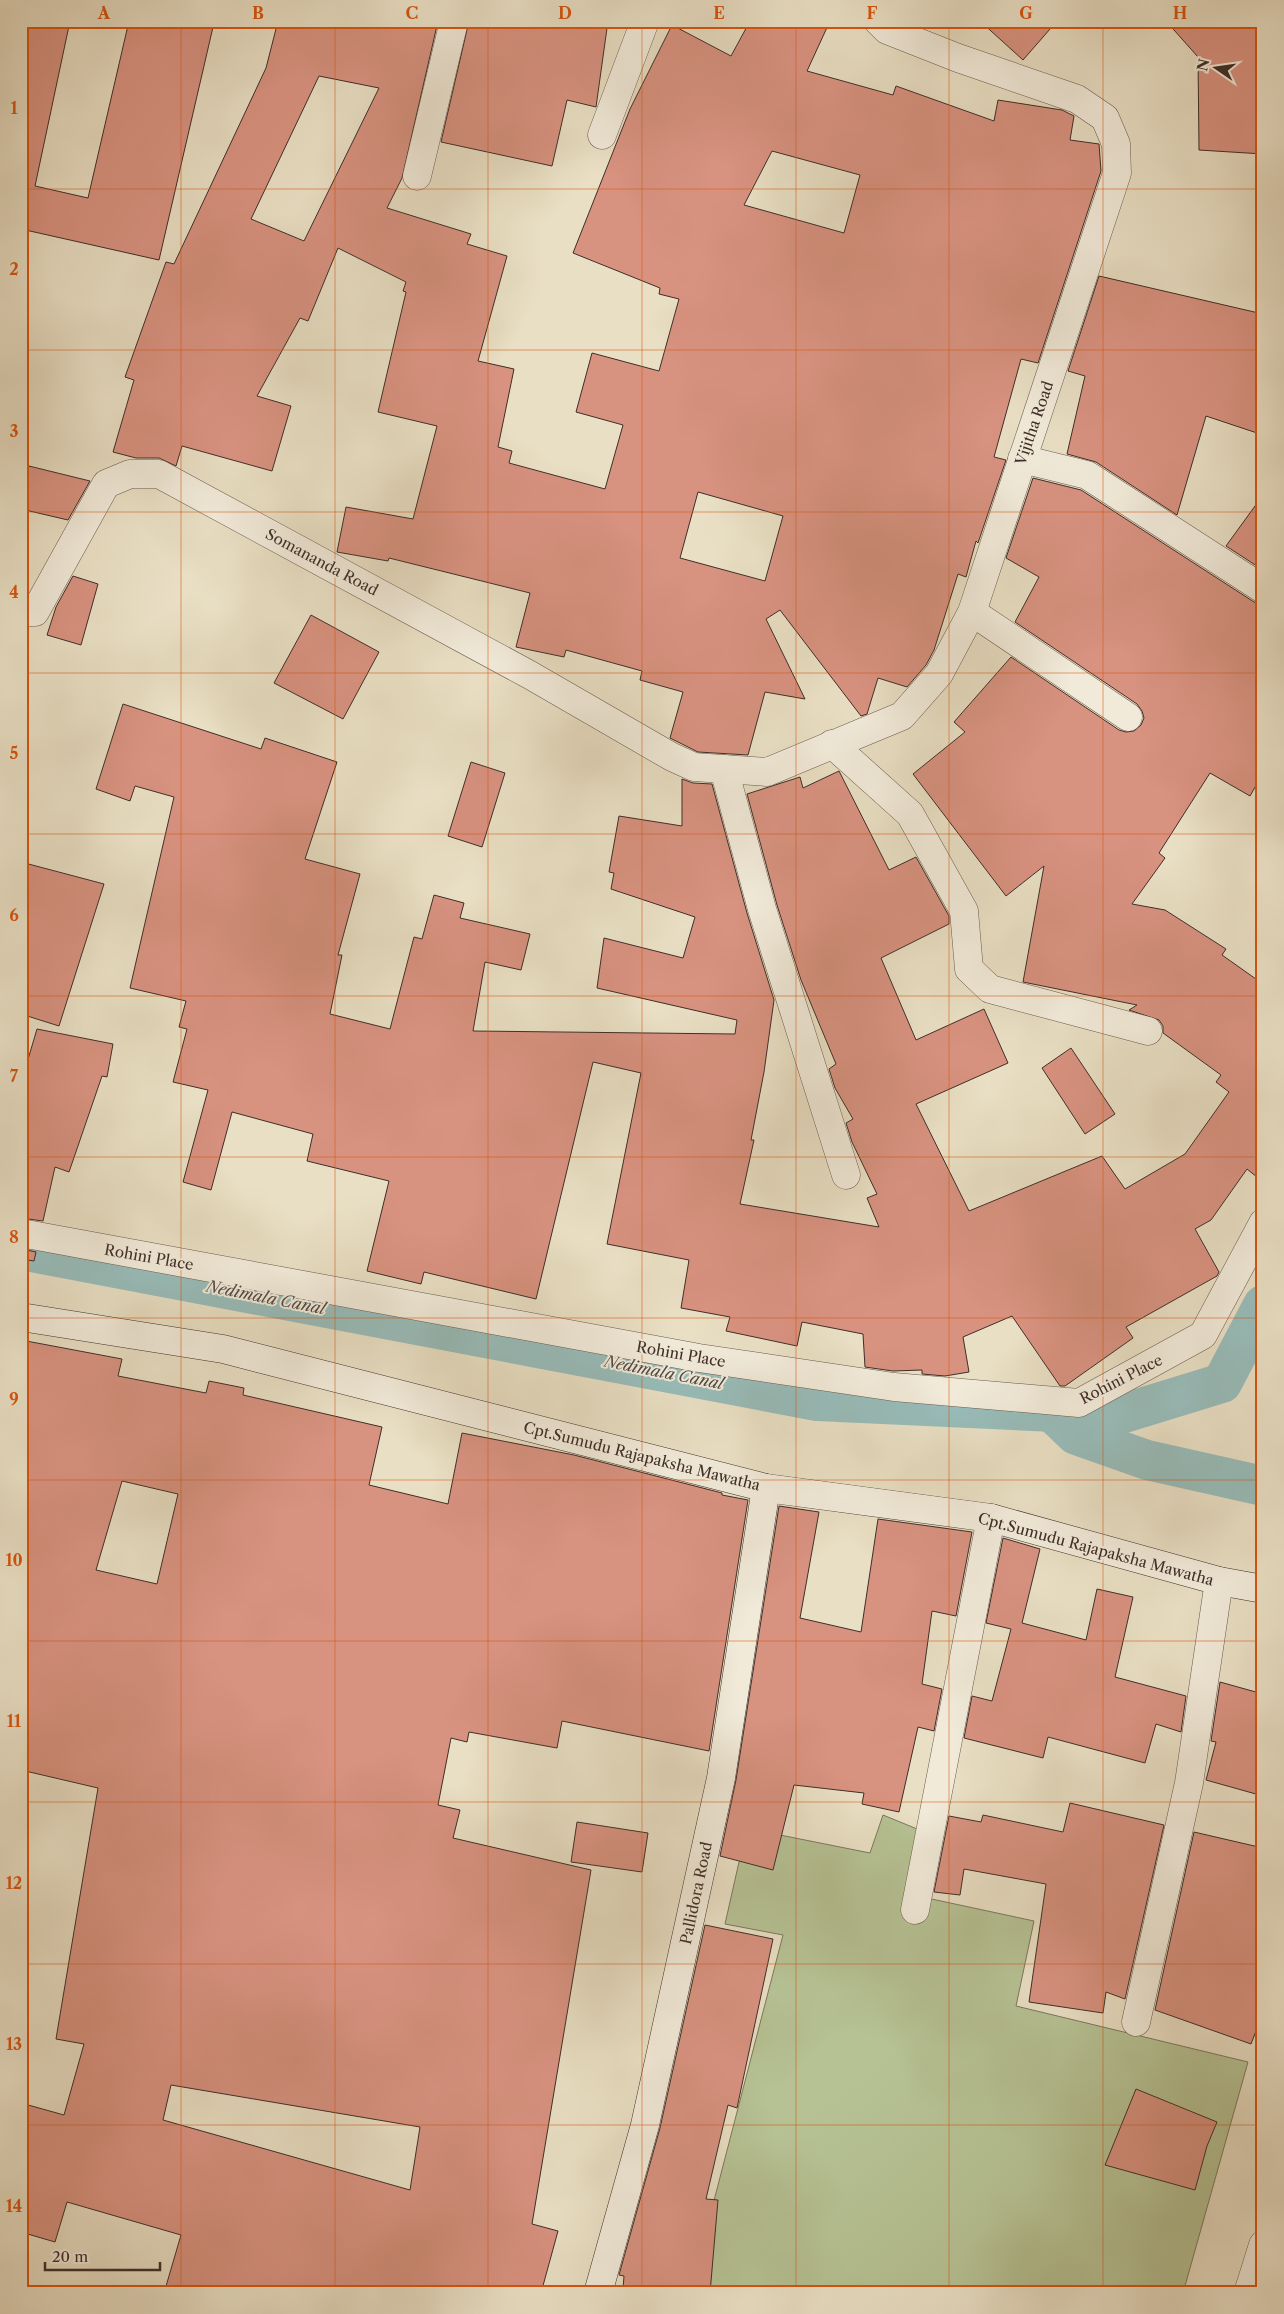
<svg xmlns="http://www.w3.org/2000/svg" width="1284" height="2314" font-family="'Libre Caslon Text',serif">
<style>
.green{fill:#b6c294;stroke:#7a785e}
.lines{fill:none;stroke-linecap:round;stroke-linejoin:round}
.canal{stroke:#98bcb9;stroke-width:40}
.building{fill:#d89280;stroke:#3f2e28;fill-rule:evenodd}
.street-casing{stroke:#6a5a4f;stroke-width:29}
.secondary-casing{stroke:#3f2e28;stroke-width:29}
.street{stroke:#f1ead9;stroke-width:28}
.secondary{stroke:#f1ead9;stroke-width:28}
.grid{fill:none;stroke:#d7550f;stroke-width:1;stroke-opacity:0.55}
.labels{text-anchor:middle;dominant-baseline:central;stroke-width:4;stroke-linejoin:round;paint-order:stroke}
.street-label{font-size:15px;fill:#3f2e28;stroke:#f1ead9}
.water-label{font-size:16px;font-style:italic;fill:#514a45;stroke:#f1ead9}
.neatline{fill:none;stroke:#d7550f;stroke-width:2}
.grid-label{font-size:16px;text-anchor:middle;font-weight:bold;fill:#d7550f}
</style>
<rect width="100%" height="100%" fill="#e9dfc4"/>
<filter id="stains"><feTurbulence type="fractalNoise" baseFrequency=".004" numOctaves="4"/><feColorMatrix values="0 0 0 0 .2 0 0 0 0 .09 0 0 0 0 .02 0 0 0 .5 -.17"/></filter>
<radialGradient id="worn" r=".72"><stop offset=".6" stop-color="#630" stop-opacity="0"/><stop offset="1" stop-color="#630" stop-opacity=".3"/></radialGradient>
<polygon class="green" points="883,1815 922,1831 913,1895 1034,1921 1016,2006 1248,2062 1183,2293 690,2293 783,1935 725,1924 739,1862 775,1834 870,1853"/>
<g class="lines">
<g class="canal">
<polyline points="21,1250 817,1401 1118,1415 1222,1383 1263,1305"/>
<polyline points="1053,1413 1076,1435 1147,1460 1263,1486"/>
</g>
</g>
<g class="building">
<polygon points="21,21 70,21 35,186 88,198 129,21 190,21 213,27 159,260 21,229"/>
<path d="M 278,21 L 438,21 L 402,178 L 387,208 L 471,234 L 467,244 L 507,256 L 478,361 L 514,369 L 498,447 L 512,451 L 509,463 L 605,489 L 623,425 L 576,412 L 592,353 L 659,371 L 679,299 L 659,294 L 660,288 L 573,253 L 630,109 L 672,25 L 731,56 L 750,21 L 830,21 L 807,71 L 893,95 L 896,86 L 994,121 L 998,100 L 1062,110 L 1074,116 L 1070,140 L 1099,144 L 1101,171 L 1038,363 L 1021,359 L 994,457 L 1006,460 L 978,543 L 976,541 L 966,577 L 958,574 L 934,650 L 926,665 L 907,687 L 878,678 L 867,714 L 861,716 L 780,610 L 766,619 L 805,699 L 765,692 L 748,755 L 698,752 L 670,738 L 683,692 L 640,680 L 642,671 L 566,650 L 564,657 L 516,647 L 530,593 L 389,558 L 388,561 L 337,552 L 346,507 L 413,519 L 437,426 L 378,412 L 406,292 L 403,291 L 406,282 L 338,248 L 308,321 L 300,318 L 257,396 L 291,406 L 272,471 L 182,446 L 176,466 L 159,458 L 136,458 L 113,452 L 134,380 L 125,377 L 166,262 L 174,264 L 266,68 ZM 319,76 L 379,88 L 304,241 L 251,219 ZM 772,151 L 860,175 L 844,233 L 744,205 ZM 698,492 L 783,516 L 765,581 L 680,558 Z"/>
<polygon points="469,21 608,21 596,107 567,100 552,166 441,142"/>
<polygon points="980,21 1057,21 1023,60"/>
<polygon points="1166,21 1263,21 1263,154 1199,150 1198,57"/>
<polygon points="1099,276 1263,314 1263,435 1206,416 1177,515 1096,462 1067,454 1085,376 1068,371"/>
<polygon points="29,466 90,481 68,520 21,509 21,499"/>
<polygon points="1033,478 1081,490 1254,602 1263,605 1263,773 1250,796 1210,773 1159,853 1165,858 1132,904 1165,910 1226,949 1222,955 1263,984 1263,1182 1247,1169 1211,1220 1195,1229 1219,1272 1217,1276 1126,1327 1133,1338 1065,1386 1060,1386 1012,1316 963,1337 969,1372 945,1376 922,1374 922,1370 893,1371 865,1367 863,1334 802,1322 797,1346 726,1331 730,1317 681,1308 689,1260 607,1244 641,1073 593,1062 536,1299 424,1272 421,1284 367,1271 389,1181 307,1161 313,1134 232,1112 211,1190 183,1182 208,1090 173,1082 187,1029 179,1027 186,1001 130,988 174,797 135,786 130,801 96,789 123,704 261,749 265,738 337,762 305,859 360,874 338,955 342,955 330,1014 390,1029 414,937 422,939 434,895 464,903 460,918 530,934 521,970 485,962 473,1031 735,1034 737,1020 597,988 604,938 683,958 695,917 611,889 614,873 609,872 619,816 682,826 682,779 693,783 712,784 747,913 774,1000 764,1072 751,1140 754,1140 740,1204 879,1227 867,1198 877,1194 852,1142 846,1123 853,1119 835,1088 829,1069 836,1064 801,980 777,905 747,794 800,777 803,788 839,771 889,870 916,857 949,916 949,924 881,958 916,1040 984,1009 1008,1063 916,1104 969,1211 1102,1156 1125,1189 1185,1154 1229,1092 1216,1082 1221,1075 1163,1033 1163,1026 1159,1020 1129,1010 1137,1005 1023,982 1044,866 1006,896 913,774 965,732 954,722 1011,657 1119,730 1126,732 1134,731 1141,725 1144,718 1142,711 1137,704 1015,622 1039,577 1006,558"/>
<polygon points="1263,495 1263,570 1226,546"/>
<polygon points="73,576 98,584 81,645 47,635 56,607"/>
<polygon points="311,615 379,652 343,719 274,683"/>
<polygon points="471,762 505,773 482,847 448,836"/>
<polygon points="21,862 104,884 59,1026 21,1014"/>
<polygon points="37,1029 113,1044 107,1077 102,1076 69,1172 55,1167 43,1221 21,1218 21,1083"/>
<polygon points="1071,1048 1115,1114 1085,1134 1042,1068"/>
<polygon points="21,1249 36,1252 34,1261 21,1259"/>
<path d="M 21,1340 L 122,1359 L 118,1376 L 206,1393 L 209,1381 L 244,1388 L 243,1395 L 382,1427 L 369,1485 L 448,1504 L 462,1433 L 574,1455 L 722,1493 L 722,1495 L 748,1500 L 709,1751 L 562,1721 L 557,1748 L 469,1732 L 467,1742 L 451,1738 L 438,1805 L 460,1810 L 453,1838 L 591,1870 L 532,2224 L 558,2231 L 541,2293 L 164,2293 L 181,2235 L 67,2202 L 55,2242 L 21,2232 L 21,2103 L 64,2115 L 84,2044 L 56,2039 L 98,1788 L 21,1770 ZM 122,1481 L 178,1494 L 157,1584 L 96,1570 ZM 171,2085 L 420,2127 L 410,2190 L 163,2120 Z"/>
<polygon points="779,1506 819,1512 800,1618 861,1632 878,1519 972,1532 956,1616 932,1611 922,1684 942,1689 934,1731 918,1727 899,1812 862,1804 864,1793 794,1785 773,1870 720,1856 736,1780"/>
<polygon points="1003,1538 1040,1549 1022,1623 1086,1640 1097,1589 1133,1597 1115,1677 1186,1696 1181,1732 1156,1724 1145,1763 1048,1737 1043,1758 964,1738 972,1696 992,1701 1011,1629 986,1623"/>
<polygon points="1220,1682 1263,1694 1263,1796 1206,1780 1216,1742 1211,1741"/>
<polygon points="1070,1803 1164,1825 1125,1999 1106,1992 1103,2013 1029,2002 1046,1884 964,1869 960,1895 934,1892 949,1816 981,1822 983,1815 1063,1832"/>
<polygon points="577,1822 648,1833 642,1872 571,1862"/>
<polygon points="1194,1832 1263,1848 1263,2013 1251,2044 1155,2010"/>
<polygon points="705,1925 773,1939 737,2108 728,2105 706,2199 718,2200 710,2293 671,2293 623,2289 624,2276 619,2275 660,2128"/>
<polygon points="1136,2089 1217,2122 1207,2146 1195,2190 1105,2165"/>
</g>
<g class="lines">
<g class="street-casing">
<g id="street">
<polyline points="602,135 645,21"/>
<polyline points="417,176 454,21"/>
<polyline points="1022,459 1087,475 1263,589"/>
<polyline points="21,612 35,612 106,484 130,474 159,474 530,675 672,757 694,767 767,772 902,716 939,674 972,612 1117,173 1116,144 1105,118 1077,99 958,58 887,30 878,21"/>
<polyline points="972,612 1128,717"/>
<polyline points="832,744 910,814 964,911 969,969 990,989 1148,1031"/>
<polyline points="724,769 762,909 846,1175"/>
<polyline points="21,1233 699,1358 894,1387 1079,1403 1203,1335 1263,1223"/>
<polyline points="915,1910 991,1518"/>
<polyline points="1136,2022 1189,1783 1219,1581"/>
<polyline points="1248,2293 1263,2245"/>
</g>
</g>
<g class="secondary-casing">
<g id="secondary">
<polyline points="21,1317 223,1349 766,1488 991,1518 1219,1581 1263,1589"/>
<polyline points="598,2293 645,2125 721,1778 766,1488"/>
</g>
</g>
<use href="#street" class="street"/>
<use href="#secondary" class="secondary"/>
</g>
<path class="grid" d="M 181,21 L 181,2293M 335,21 L 335,2293M 488,21 L 488,2293M 642,21 L 642,2293M 796,21 L 796,2293M 949,21 L 949,2293M 1103,21 L 1103,2293M 21,189 L 1263,189M 21,350 L 1263,350M 21,512 L 1263,512M 21,673 L 1263,673M 21,834 L 1263,834M 21,996 L 1263,996M 21,1157 L 1263,1157M 21,1318 L 1263,1318M 21,1480 L 1263,1480M 21,1641 L 1263,1641M 21,1802 L 1263,1802M 21,1964 L 1263,1964M 21,2125 L 1263,2125"/>
<g class="labels">
<g class="street-label">
<text transform="translate(1034 423) rotate(-71)">Vijitha Road</text>
<text transform="translate(322 562) rotate(28)">Somananda Road</text>
<text transform="translate(149 1257) rotate(10)">Rohini Place</text>
<text transform="translate(681 1354) rotate(10)">Rohini Place</text>
<text transform="translate(1121 1379) rotate(-27)">Rohini Place</text>
<text transform="translate(642 1456) rotate(14)">Cpt.Sumudu Rajapaksha Mawatha</text>
<text transform="translate(1096 1549) rotate(15)">Cpt.Sumudu Rajapaksha Mawatha</text>
<text transform="translate(696 1893) rotate(-78)">Pallidora Road</text>
</g>
<g class="water-label">
<text transform="translate(266 1297) rotate(11)">Nedimala Canal</text>
<text transform="translate(664 1372) rotate(11)">Nedimala Canal</text>
</g>
</g>
<rect width="1284" height="2314" fill="none" stroke="#e9dfc4" stroke-width="55"/>
<g transform="translate(1216 68) rotate(283)" stroke="#f1ead9" stroke-width="4" paint-order="stroke">
<path d="M0-4L9 19L0 12L-9 19Z" fill="#3f2e28"/>
<text y="-8" font-size="14" font-weight="bold" text-anchor="middle" fill="#3f2e28">N</text>
</g>
<path d="M45 2262v8h115v-8" fill="none" stroke="#3f2e28" stroke-width="2.5"/>
<text x="52" y="2262" font-size="15" fill="#3f2e28" stroke="#f1ead9" stroke-width="4" paint-order="stroke">20 m</text>
<rect x="28" y="28" width="1228" height="2258" class="neatline"/>
<g class="grid-label">
<text x="104" y="19">A</text>
<text x="258" y="19">B</text>
<text x="412" y="19">C</text>
<text x="565" y="19">D</text>
<text x="719" y="19">E</text>
<text x="872" y="19">F</text>
<text x="1026" y="19">G</text>
<text x="1180" y="19">H</text>
<text x="14" y="114">1</text>
<text x="14" y="275">2</text>
<text x="14" y="437">3</text>
<text x="14" y="598">4</text>
<text x="14" y="759">5</text>
<text x="14" y="921">6</text>
<text x="14" y="1082">7</text>
<text x="14" y="1243">8</text>
<text x="14" y="1405">9</text>
<text x="14" y="1566">10</text>
<text x="14" y="1727">11</text>
<text x="14" y="1889">12</text>
<text x="14" y="2050">13</text>
<text x="14" y="2212">14</text>
</g>
<rect width="100%" height="100%" filter="url(#stains)"/>
<rect width="100%" height="100%" fill="url(#worn)"/>
</svg>
